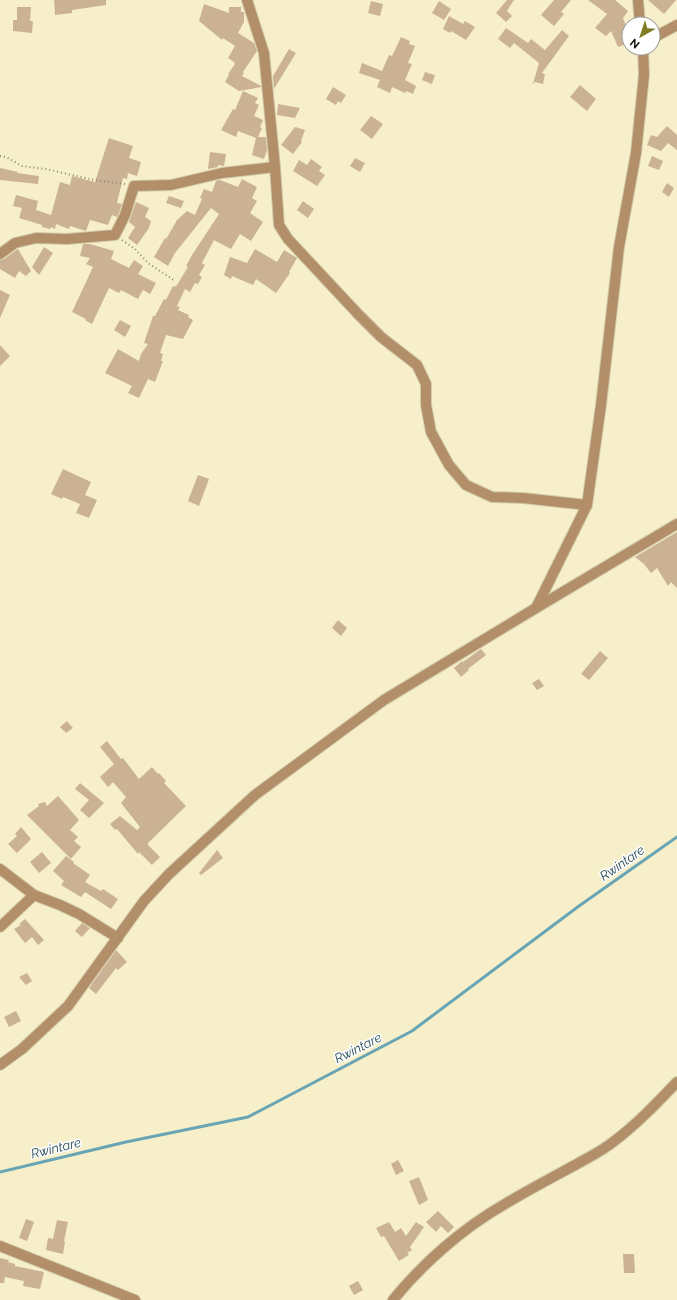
<svg xmlns="http://www.w3.org/2000/svg" width="677" height="1300" font-family="Raleway,sans-serif">
<style>
.lines{fill:none;stroke-linecap:round;stroke-linejoin:round}
.stream{stroke:#68a4b3;stroke-width:3}
.building{fill:#cbb294}
.minor-casing{stroke:#d1cbaa;stroke-width:12}
.path{stroke:#8e8970;stroke-width:2;stroke-dasharray:1 3;stroke-linecap:butt}
.minor{stroke:#b38f69;stroke-width:10}
.labels{text-anchor:middle;dominant-baseline:central;stroke-width:3;stroke-linejoin:round;paint-order:stroke}
.water-label{font-size:13px;font-style:italic;fill:#254c57;stroke:#fff}
</style>
<rect width="100%" height="100%" fill="#f6efca"/>
<g class="lines">
<polyline class="stream" points="0,1172 126,1142 248,1117 412,1031 579,906 677,837"/>
</g>
<g class="building">
<polygon points="54,0 106,0 106,5 72,10 72,13 55,15"/>
<polygon points="507,0 514,0 507,11 512,16 506,22 496,13"/>
<polygon points="554,0 571,0 561,12 564,14 554,26 541,15"/>
<polygon points="588,0 615,0 628,11 623,18 629,34 629,43 618,47 611,31 606,36 595,28 607,14"/>
<polygon points="648,0 676,0 664,14"/>
<polygon points="371,1 383,4 380,16 368,13"/>
<polygon points="439,1 451,9 444,20 432,13"/>
<polygon points="204,4 229,13 229,7 241,7 241,12 244,12 244,22 238,33 254,43 257,51 243,72 244,73 242,76 261,86 261,87 239,91 225,82 229,75 228,74 235,64 234,62 228,58 235,46 223,38 222,40 199,21"/>
<polygon points="17,7 31,7 30,21 33,21 32,33 13,31 13,20 17,20"/>
<polygon points="449,16 463,24 465,21 475,27 466,40 451,31 450,33 443,29"/>
<polygon points="506,28 528,43 531,39 545,50 562,30 569,36 542,73 545,74 543,84 535,82 533,84 539,63 514,43 510,48 498,39"/>
<polygon points="401,37 410,41 409,44 415,46 408,63 412,64 405,80 416,86 413,94 406,91 405,93 392,87 390,93 377,87 380,80 359,73 362,63 382,71 389,55 392,56"/>
<polygon points="289,49 296,53 274,89 273,76"/>
<polygon points="425,72 435,75 432,84 422,80"/>
<polygon points="580,85 596,99 587,111 570,97"/>
<polygon points="333,87 346,95 341,103 338,101 336,105 326,99"/>
<polygon points="243,91 258,98 255,103 259,105 254,116 263,120 260,127 262,128 258,137 266,137 267,150 264,159 252,155 256,138 238,131 236,137 221,130 233,109 235,110"/>
<polygon points="278,104 300,108 295,118 277,115"/>
<polygon points="371,116 383,124 372,139 360,130"/>
<polygon points="667,126 677,135 677,150 668,143 661,151 647,145 651,135 657,137"/>
<polygon points="295,127 305,130 301,141 302,142 293,154 281,145"/>
<polygon points="109,138 133,146 129,158 141,162 137,176 128,173 127,179 123,178 117,203 122,204 119,213 117,217 112,215 108,225 90,220 86,231 70,226 69,229 56,224 55,229 51,227 50,229 42,227 42,225 19,218 22,208 13,206 16,195 38,201 36,210 51,215 60,182 70,185 72,176 95,182"/>
<polygon points="210,152 226,154 224,166 218,165 218,167 208,169"/>
<polygon points="652,156 663,161 659,170 648,166"/>
<polygon points="355,158 365,163 360,172 350,166"/>
<polygon points="311,159 322,167 319,171 325,175 317,186 293,171 299,160 307,165"/>
<polygon points="0,168 18,172 17,173 39,176 38,184 0,180"/>
<polygon points="242,179 257,187 252,198 257,201 250,213 263,222 251,241 240,234 231,249 214,240 202,263 205,265 199,275 202,277 198,284 195,283 190,292 185,289 177,306 180,307 178,310 189,315 188,317 193,320 183,339 166,335 160,353 163,354 161,361 163,361 155,382 148,379 139,398 128,393 132,386 105,373 118,349 139,361 141,354 148,344 144,343 153,316 155,316 164,299 166,300 173,286 174,287 177,285 188,267 186,266 192,255 219,214 211,208 175,253 168,266 154,257 165,238 166,239 176,222 176,221 187,211 195,215 202,199 200,198 204,189 212,192 216,181 220,180 238,187"/>
<polygon points="667,183 674,188 669,197 662,192"/>
<polygon points="169,196 184,201 181,208 166,203"/>
<polygon points="303,201 314,209 308,218 297,210"/>
<polygon points="136,202 149,208 145,217 151,221 149,228 137,245 128,238 135,227 129,222"/>
<polygon points="83,244 90,244 114,251 111,259 129,268 134,260 143,266 138,274 156,283 150,294 143,290 138,299 121,290 119,293 109,288 92,324 85,320 86,319 72,312 93,267 86,264 90,258 80,256"/>
<polygon points="44,247 53,253 39,275 32,267"/>
<polygon points="18,249 31,271 26,276 19,271 15,278 0,269 0,260 4,259"/>
<polygon points="255,249 277,262 284,250 297,258 289,272 290,273 276,293 256,279 253,285 232,276 231,279 224,275 230,257 247,263"/>
<polygon points="0,290 10,295 0,318"/>
<polygon points="120,320 131,326 125,337 114,330"/>
<polygon points="0,345 10,356 0,366"/>
<polygon points="63,469 91,482 85,495 97,500 89,518 76,513 80,504 63,497 62,499 51,494"/>
<polygon points="198,475 209,479 199,506 188,501"/>
<polygon points="677,532 677,588 671,582 668,586 657,568 651,573 644,564 635,557"/>
<polygon points="338,620 347,628 341,636 332,628"/>
<polygon points="481,649 486,655 468,669 469,670 461,677 454,668 462,661 463,662"/>
<polygon points="600,651 608,658 589,680 581,674"/>
<polygon points="539,679 544,686 537,690 532,683"/>
<polygon points="67,721 73,728 66,733 60,727"/>
<polygon points="107,741 121,759 123,758 139,779 152,767 158,774 159,773 166,781 164,783 186,806 148,843 148,845 160,857 152,865 139,852 138,854 117,829 115,830 110,824 120,816 137,830 140,827 121,803 126,797 113,782 108,787 100,777 114,764 100,747"/>
<polygon points="80,783 104,803 89,818 80,810 89,800 75,789"/>
<polygon points="58,796 79,820 70,830 78,837 74,841 81,847 71,859 27,815 39,806 38,804 45,802 47,806"/>
<polygon points="21,827 31,839 17,853 8,844 17,836 15,834"/>
<polygon points="217,850 223,858 201,875 199,873"/>
<polygon points="42,852 51,863 39,873 30,862"/>
<polygon points="66,856 74,862 73,863 90,875 85,882 101,891 103,889 118,899 111,909 85,892 81,897 61,885 64,881 53,871"/>
<polygon points="25,919 44,940 38,945 32,937 25,943 14,929 21,925 19,924"/>
<polygon points="82,923 90,928 82,937 75,931"/>
<polygon points="116,950 127,962 118,970 116,968 96,994 89,988"/>
<polygon points="27,973 32,981 26,985 19,977"/>
<polygon points="16,1011 21,1021 9,1027 4,1017"/>
<polygon points="398,1160 404,1171 396,1175 391,1164"/>
<polygon points="419,1177 428,1200 419,1205 409,1181"/>
<polygon points="438,1211 454,1227 448,1233 441,1226 436,1232 426,1222"/>
<polygon points="26,1219 34,1222 27,1241 19,1238"/>
<polygon points="57,1220 68,1222 64,1241 65,1242 63,1254 46,1250 48,1238 53,1239"/>
<polygon points="389,1222 395,1232 401,1228 406,1236 416,1222 424,1227 410,1247 412,1250 407,1253 409,1255 399,1261 384,1236 381,1237 376,1228"/>
<polygon points="623,1254 634,1254 635,1273 624,1273"/>
<polygon points="0,1258 9,1260 8,1262 15,1264 15,1266 44,1272 40,1289 23,1286 24,1281 5,1277 4,1283 0,1283"/>
<polygon points="358,1281 363,1290 354,1295 349,1286"/>
</g>
<g class="lines">
<g class="minor-casing">
<g id="minor">
<polyline points="247,0 264,53 275,167 279,225 288,239 358,314 381,337 417,365 426,384 426,405 431,432 449,465 466,485 492,497 523,498 587,505"/>
<polyline points="638,0 640,24"/>
<polyline points="653,38 677,25"/>
<polyline points="0,254 15,243 36,238 67,239 115,235 125,215 134,186 171,185 222,173 275,167"/>
<polyline points="536,608 587,505 601,405 619,247 636,153 644,75 643,48"/>
<polyline points="0,869 34,895 60,905 79,914 118,938"/>
<polyline points="0,927 34,895"/>
<polyline points="0,1065 22,1049 68,1006 144,901 169,874 255,795 384,700 536,608 677,524"/>
<polyline points="0,1246 135,1300"/>
<path d="M 393,1300 C 423,1263 463,1228 505,1204 C 528,1190 553,1177 577,1164 C 589,1157 602,1151 613,1142 C 636,1125 657,1103 677,1082"/>
</g>
</g>
<g class="path">
<polyline points="0,156 6,157 22,166 46,169 94,180 125,184"/>
<polyline points="122,240 135,249 148,263 175,281"/>
</g>
<use href="#minor" class="minor"/>
</g>
<g class="labels">
<g class="water-label">
<text transform="translate(622 863) rotate(-35)">Rwintare</text>
<text transform="translate(358 1048) rotate(-27)">Rwintare</text>
<text transform="translate(56 1148) rotate(-14)">Rwintare</text>
</g>
</g>
<g transform="translate(641 36) rotate(219)"><circle r="19" fill="#ffffff" stroke="#9f9e9a"/>
<path d="M0-3L7 15L0 10L-7 15Z" fill="#7f7c24"/>
<text y="-6" font-size="11" font-weight="bold" text-anchor="middle" fill="#100d03">N</text>
</g>
</svg>
